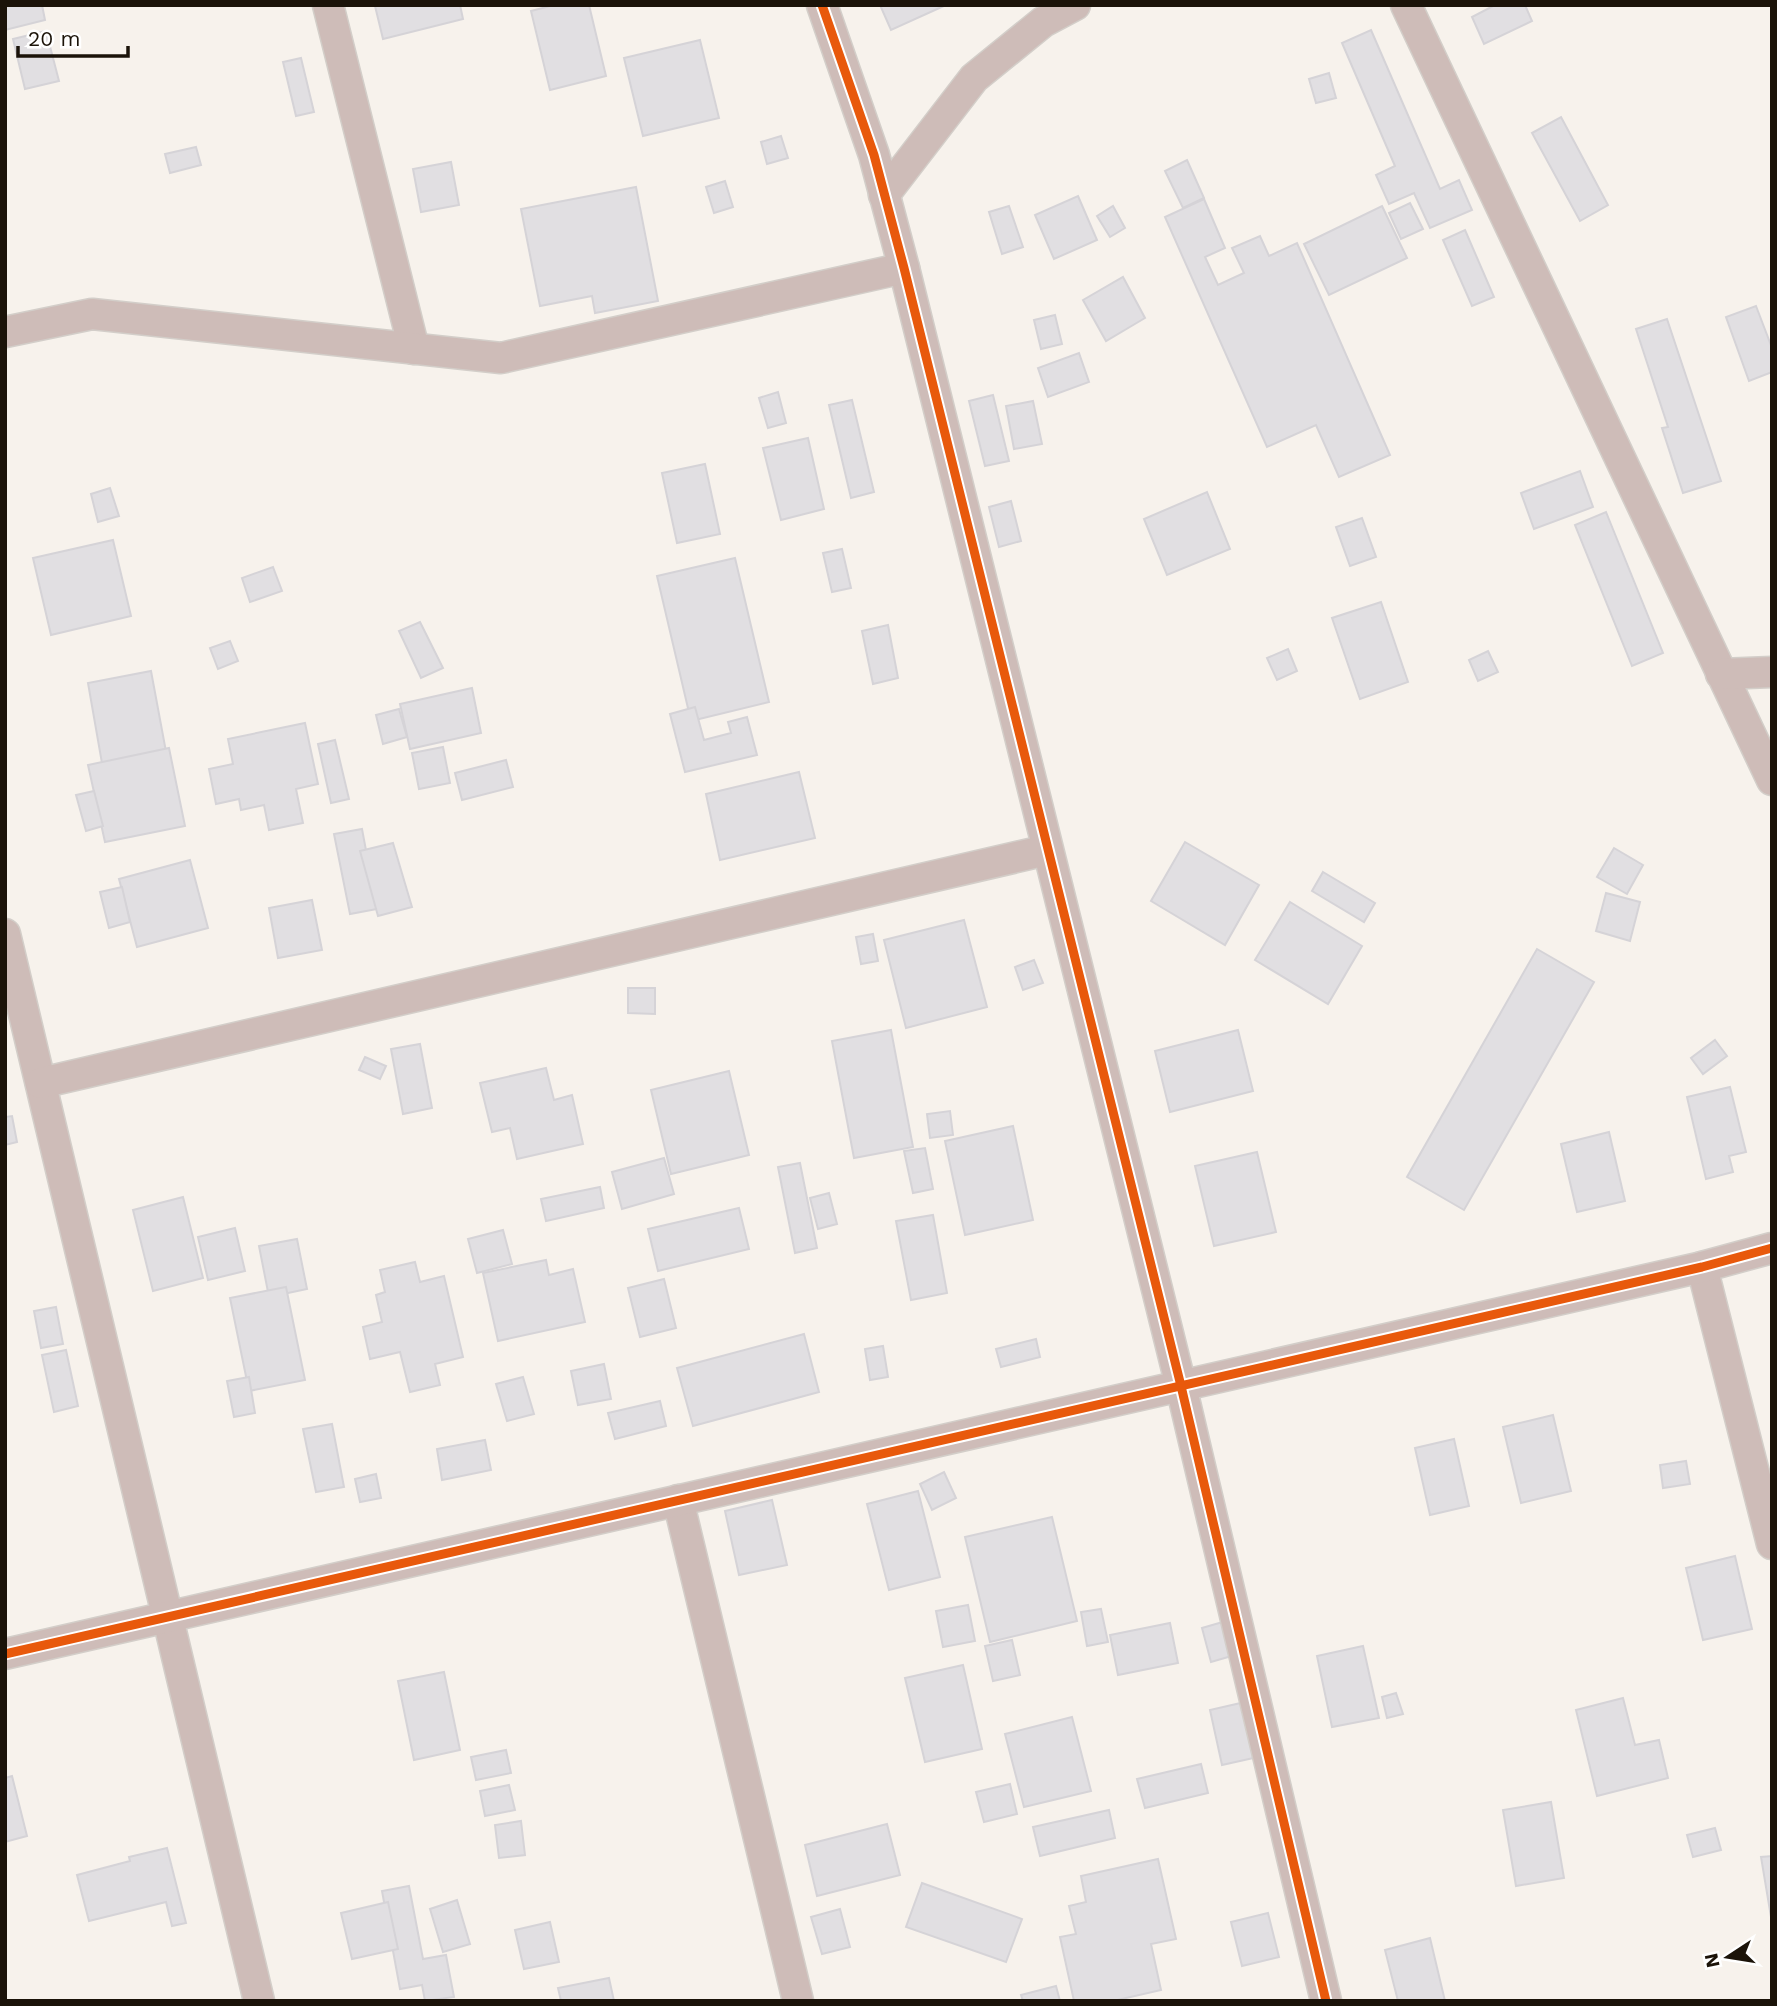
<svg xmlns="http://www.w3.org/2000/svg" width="1777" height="2006" font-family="'Work Sans',sans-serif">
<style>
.building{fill:#e1dfe2;stroke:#d5d3d7;stroke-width:2}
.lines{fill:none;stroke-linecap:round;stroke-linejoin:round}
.street-casing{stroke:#d3cec9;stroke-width:33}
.street{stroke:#cebcb8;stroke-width:30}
.cycleway-casing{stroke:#fff;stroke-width:13}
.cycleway{stroke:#e8590c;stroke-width:9}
</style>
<rect width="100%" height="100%" fill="#f7f2ec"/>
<g class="building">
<polygon points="5,5 42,5 45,20 5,30"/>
<polygon points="460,5 463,19 383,39 375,6"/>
<polygon points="554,5 589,5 606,76 550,90 531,11"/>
<polygon points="880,5 946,5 891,30"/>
<polygon points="1495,5 1525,5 1532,21 1484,44 1472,17"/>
<polygon points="1371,30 1440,189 1459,180 1472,210 1430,228 1414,193 1389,204 1376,175 1395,166 1342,43"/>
<polygon points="46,31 59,81 25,89 13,39"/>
<polygon points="700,40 719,118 643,136 624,58"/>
<polygon points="301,58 314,112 296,116 283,62"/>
<polygon points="1329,73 1336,98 1316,103 1309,79"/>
<polygon points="1561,117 1608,205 1580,221 1532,133"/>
<polygon points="781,136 788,158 767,164 761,142"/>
<polygon points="196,147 201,165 170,173 165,154"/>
<polygon points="1187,160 1204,198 1183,208 1165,171"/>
<polygon points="451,162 459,205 421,212 413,169"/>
<polygon points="725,181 733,207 714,213 706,187"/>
<polygon points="636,187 658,301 595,313 592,296 540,306 521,209"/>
<polygon points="1078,196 1097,240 1054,259 1035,215"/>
<polygon points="1204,199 1225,248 1205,257 1218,285 1244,273 1232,248 1260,236 1269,256 1297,243 1390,455 1339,477 1316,425 1267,447 1165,217"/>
<polygon points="1410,203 1423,229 1401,239 1389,213"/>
<polygon points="1009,206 1023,247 1002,254 989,212"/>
<polygon points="1113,206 1125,228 1110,237 1097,216"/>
<polygon points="1382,206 1407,258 1329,295 1304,244"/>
<polygon points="1465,230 1494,297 1472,306 1443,240"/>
<polygon points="1123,277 1145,318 1106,341 1083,300"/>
<polygon points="1756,306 1772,348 1772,372 1749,381 1726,317"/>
<polygon points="1055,315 1062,344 1041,349 1034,320"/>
<polygon points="1667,319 1721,481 1683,493 1662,428 1668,427 1636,329"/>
<polygon points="1079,353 1089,382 1048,397 1038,368"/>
<polygon points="778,392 786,423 768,428 759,398"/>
<polygon points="993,395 1009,461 985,466 969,401"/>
<polygon points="852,400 874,492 851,498 829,405"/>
<polygon points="1033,401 1042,444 1014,449 1006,406"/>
<polygon points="808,438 824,509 781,520 763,448"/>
<polygon points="705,464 720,534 677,543 662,473"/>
<polygon points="1580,471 1593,507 1534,529 1521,493"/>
<polygon points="110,488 119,516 98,522 91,494"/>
<polygon points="1207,492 1230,549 1167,575 1144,519"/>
<polygon points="1011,501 1021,541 999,547 989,507"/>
<polygon points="1606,512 1663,653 1632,666 1575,525"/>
<polygon points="1362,518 1376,557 1350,566 1336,527"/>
<polygon points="113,540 131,616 51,635 33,558"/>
<polygon points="842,549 851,588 832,592 823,553"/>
<polygon points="735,558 769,702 691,721 657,576"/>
<polygon points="273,567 282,591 250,602 242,578"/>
<polygon points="1381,602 1408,682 1360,699 1332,618"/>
<polygon points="420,622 443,668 421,678 399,631"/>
<polygon points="888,625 898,678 873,684 862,631"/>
<polygon points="230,641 238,661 218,669 210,648"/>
<polygon points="1288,649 1297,671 1277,680 1267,658"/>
<polygon points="1488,651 1498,672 1478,681 1469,660"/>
<polygon points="151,671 167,757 103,769 88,683"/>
<polygon points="472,688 481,733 410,749 400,704"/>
<polygon points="695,707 704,740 731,733 728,722 747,717 757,755 685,772 670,714"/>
<polygon points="399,709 407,737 383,744 376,715"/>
<polygon points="305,723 318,784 296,789 303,823 269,830 264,805 241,810 239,799 216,804 209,769 233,764 228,739"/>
<polygon points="335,740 349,799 331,803 318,744"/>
<polygon points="443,747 450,783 419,789 412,753"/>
<polygon points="169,748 185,826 105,842 88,765"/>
<polygon points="506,760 513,787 462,800 455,773"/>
<polygon points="799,772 815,838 720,860 706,794"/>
<polygon points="94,791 103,826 86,831 76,795"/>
<polygon points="362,829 377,909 350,914 334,834"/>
<polygon points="1185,842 1259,885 1225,945 1151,901"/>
<polygon points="393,843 412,907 378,916 360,851"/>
<polygon points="1614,848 1643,865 1627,894 1597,877"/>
<polygon points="190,860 208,928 137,947 119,879"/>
<polygon points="1323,872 1375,903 1364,922 1312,891"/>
<polygon points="122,887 130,922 109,928 100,892"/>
<polygon points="1606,893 1640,902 1630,941 1596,931"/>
<polygon points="312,900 322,950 278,958 269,908"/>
<polygon points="1290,902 1362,946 1328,1004 1255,960"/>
<polygon points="964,920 987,1007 906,1028 884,940"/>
<polygon points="873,934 878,961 861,964 856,937"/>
<polygon points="1537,949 1594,982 1464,1210 1407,1177"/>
<polygon points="1034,960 1043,983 1023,990 1015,967"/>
<polygon points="628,988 655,988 655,1014 628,1013"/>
<polygon points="891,1030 913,1147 854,1158 832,1041"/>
<polygon points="1238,1030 1253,1091 1170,1112 1155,1051"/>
<polygon points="1715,1040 1727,1056 1703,1074 1691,1058"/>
<polygon points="420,1044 432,1108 403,1114 391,1049"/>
<polygon points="365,1057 386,1066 380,1079 359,1070"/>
<polygon points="546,1068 554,1100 572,1095 583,1144 517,1159 510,1128 492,1132 480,1083"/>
<polygon points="729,1071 749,1155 671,1174 651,1090"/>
<polygon points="1730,1087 1746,1152 1729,1156 1733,1172 1706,1179 1687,1097"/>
<polygon points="950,1111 953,1135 930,1138 927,1114"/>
<polygon points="12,1116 17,1142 5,1145 5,1117"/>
<polygon points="1013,1126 1033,1220 965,1235 945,1141"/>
<polygon points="1609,1132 1625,1201 1577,1212 1561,1144"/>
<polygon points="925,1148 933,1189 913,1193 904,1151"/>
<polygon points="1257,1152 1276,1232 1214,1246 1195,1166"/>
<polygon points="664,1158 674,1194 622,1209 612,1172"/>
<polygon points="800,1163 817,1248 795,1253 778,1167"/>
<polygon points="600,1187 604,1208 546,1221 541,1199"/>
<polygon points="829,1193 837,1224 818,1229 810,1198"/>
<polygon points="183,1197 203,1278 153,1291 133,1210"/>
<polygon points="739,1208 749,1249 658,1271 648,1229"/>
<polygon points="933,1215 947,1293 911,1300 896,1221"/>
<polygon points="235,1228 245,1271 208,1280 198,1237"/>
<polygon points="503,1230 512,1264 477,1273 468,1239"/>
<polygon points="297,1239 307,1289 269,1297 259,1246"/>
<polygon points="546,1260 549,1275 573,1269 585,1322 498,1341 483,1273"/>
<polygon points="415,1262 420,1282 444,1276 463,1357 435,1364 440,1385 410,1392 400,1352 370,1359 363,1327 382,1322 376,1295 385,1292 380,1270"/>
<polygon points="664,1279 676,1328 640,1337 628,1288"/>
<polygon points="286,1287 305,1380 249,1391 230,1298"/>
<polygon points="56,1307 63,1344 41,1348 34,1311"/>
<polygon points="804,1334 819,1392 693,1426 677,1368"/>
<polygon points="1036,1339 1040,1357 1001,1367 996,1349"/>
<polygon points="883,1346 888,1377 870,1380 865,1349"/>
<polygon points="66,1350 78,1406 54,1412 42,1355"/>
<polygon points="604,1364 611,1399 578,1405 571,1371"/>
<polygon points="249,1377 255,1413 234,1417 227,1381"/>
<polygon points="523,1377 534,1414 507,1421 496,1384"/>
<polygon points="660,1401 666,1426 615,1439 608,1413"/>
<polygon points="1553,1415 1571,1491 1521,1503 1503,1427"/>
<polygon points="332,1424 344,1487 316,1492 303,1429"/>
<polygon points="1454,1439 1469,1506 1430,1515 1415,1448"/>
<polygon points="485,1440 491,1470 442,1480 437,1449"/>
<polygon points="1686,1461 1690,1484 1663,1488 1660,1465"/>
<polygon points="944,1472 956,1498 932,1510 920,1484"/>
<polygon points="376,1474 381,1498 360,1502 355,1479"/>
<polygon points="918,1491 940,1577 889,1590 867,1504"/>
<polygon points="772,1500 787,1565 739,1575 725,1511"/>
<polygon points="1052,1517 1077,1621 990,1642 965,1537"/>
<polygon points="1735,1556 1752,1629 1703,1640 1686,1568"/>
<polygon points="968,1605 975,1641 943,1647 936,1611"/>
<polygon points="1101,1609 1108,1642 1087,1646 1081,1612"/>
<polygon points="1226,1621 1235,1655 1211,1662 1202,1628"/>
<polygon points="1170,1623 1178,1663 1118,1675 1110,1635"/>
<polygon points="1012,1640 1020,1675 993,1681 985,1646"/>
<polygon points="1363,1646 1379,1718 1332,1727 1317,1656"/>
<polygon points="963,1665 982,1749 925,1762 905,1678"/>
<polygon points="444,1672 460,1750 414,1760 398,1681"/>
<polygon points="1396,1693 1403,1714 1387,1718 1382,1697"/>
<polygon points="1623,1698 1635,1745 1659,1740 1668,1778 1597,1796 1576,1710"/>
<polygon points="1245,1702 1258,1757 1222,1765 1210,1710"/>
<polygon points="1072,1717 1091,1791 1024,1807 1005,1734"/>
<polygon points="506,1750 511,1773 476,1780 471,1757"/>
<polygon points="1201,1764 1208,1793 1145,1808 1137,1779"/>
<polygon points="12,1776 27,1836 5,1842 5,1778"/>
<polygon points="1010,1784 1017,1814 984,1822 976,1792"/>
<polygon points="509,1785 515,1810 485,1816 480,1791"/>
<polygon points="1551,1802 1564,1878 1516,1886 1503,1810"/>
<polygon points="1109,1810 1115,1838 1040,1856 1033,1827"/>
<polygon points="521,1821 525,1855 499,1858 495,1825"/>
<polygon points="887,1824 900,1875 817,1896 805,1845"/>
<polygon points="1715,1828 1721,1850 1693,1857 1687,1835"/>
<polygon points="167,1848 186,1923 172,1926 166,1902 89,1921 77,1875 130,1861 129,1857"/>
<polygon points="1772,1856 1772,1923 1761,1857"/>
<polygon points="1158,1859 1176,1939 1151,1944 1161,1990 1113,2001 1074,2001 1060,1937 1076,1934 1069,1906 1086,1902 1081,1876"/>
<polygon points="922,1883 1022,1919 1006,1962 906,1927"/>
<polygon points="409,1886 423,1959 446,1955 454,1997 425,2001 422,1985 400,1989 382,1891"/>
<polygon points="457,1900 470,1944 443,1952 430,1909"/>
<polygon points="388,1902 398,1949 352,1959 341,1913"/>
<polygon points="840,1909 850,1947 822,1954 811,1917"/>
<polygon points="1268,1913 1279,1957 1242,1966 1231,1922"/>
<polygon points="550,1922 559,1962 524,1969 515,1930"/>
<polygon points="1430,1938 1445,2001 1398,2001 1385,1950"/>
<polygon points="609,1978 614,2001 561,2001 558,1988"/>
<polygon points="1056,1986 1060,2001 1023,2001 1021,1995"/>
</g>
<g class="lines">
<g class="street-casing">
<g id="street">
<polyline points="328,5 414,349"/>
<polyline points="822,5 874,155 904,268 1181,1386 1326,2001"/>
<polyline points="1406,5 1772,780"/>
<polyline points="884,195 974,78 1043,22 1075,5"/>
<polyline points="5,332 92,314 501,358 904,268"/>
<polyline points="1721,674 1772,672"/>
<polyline points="5,934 259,2001"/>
<polyline points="41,1083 1047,850"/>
<polyline points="1702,1267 1772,1544"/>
<polyline points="678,1500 798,2001"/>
<polyline points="5,1654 1702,1267 1772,1248"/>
</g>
</g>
<use href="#street" class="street"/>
<g class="cycleway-casing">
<g id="cycleway">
<polyline points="822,5 874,155 904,268 1181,1386 1326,2001"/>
<polyline points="5,1654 1702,1267 1772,1248"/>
</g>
</g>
<use href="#cycleway" class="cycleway"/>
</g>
<rect width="1777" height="2006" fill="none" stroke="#1b1309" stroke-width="14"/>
<g transform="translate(1728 1957) rotate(258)" stroke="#ffffff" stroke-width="5" paint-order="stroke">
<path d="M0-5L12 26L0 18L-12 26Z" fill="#1b1309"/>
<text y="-10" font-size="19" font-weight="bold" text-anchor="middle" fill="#1b1309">N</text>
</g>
<path d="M18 46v10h110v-10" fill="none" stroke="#1b1309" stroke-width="3.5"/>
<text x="28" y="46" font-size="21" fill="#1b1309" stroke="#ffffff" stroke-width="5" paint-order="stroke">20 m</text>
</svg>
